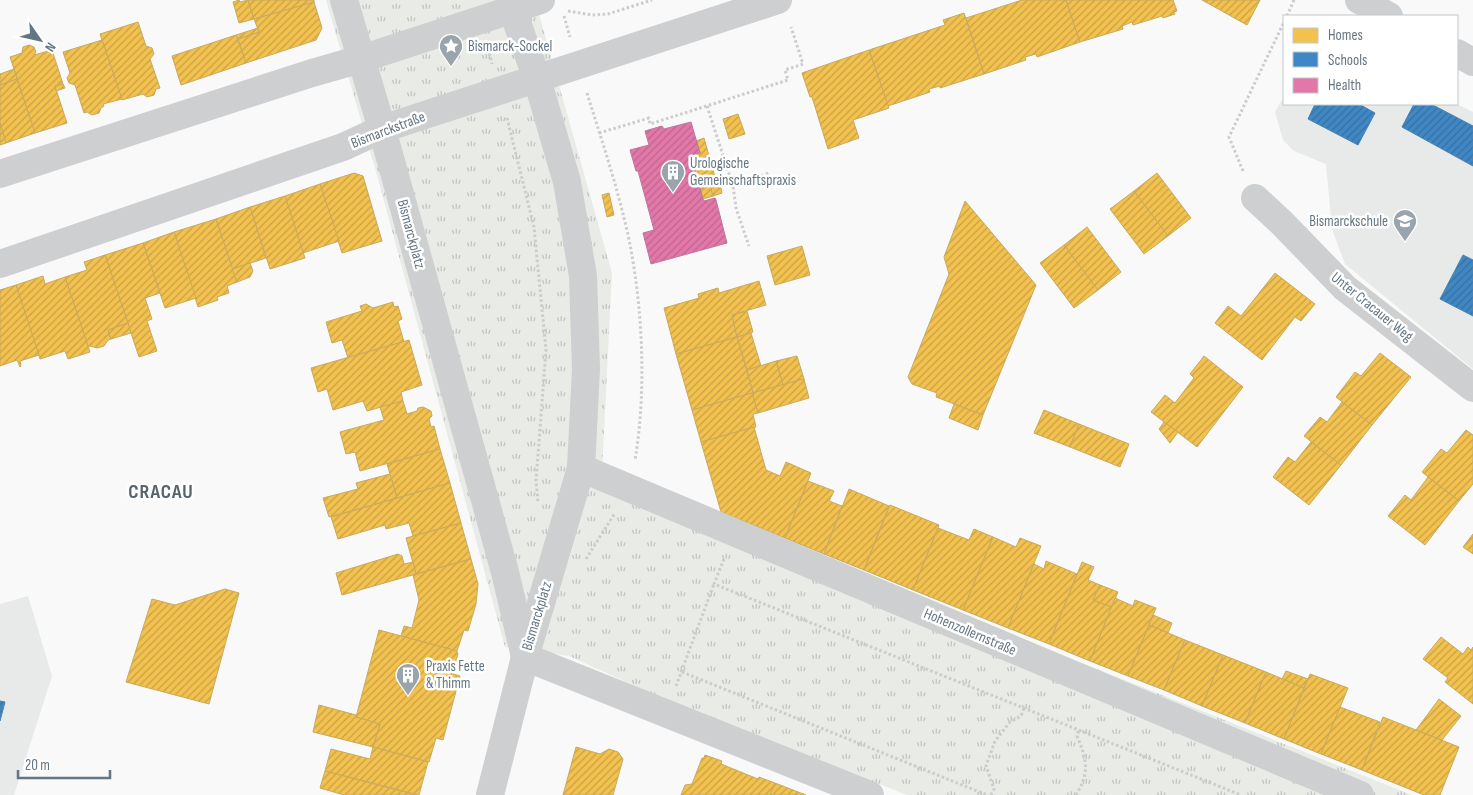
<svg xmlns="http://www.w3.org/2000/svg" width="1473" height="795" font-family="'Sofia Sans Condensed',sans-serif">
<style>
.built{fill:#e8e9e9}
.grass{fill:url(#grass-tufts)}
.homes{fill:url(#homes-hatch);stroke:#c8aa5e}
.schools{fill:url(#schools-hatch);stroke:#4a83b1}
.health{fill:url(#health-hatch);stroke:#bd779d}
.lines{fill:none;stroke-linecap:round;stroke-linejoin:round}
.path{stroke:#cbcccd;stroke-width:3;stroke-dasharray:2.5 2.5;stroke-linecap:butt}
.minor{stroke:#cecfd0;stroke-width:28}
.tertiary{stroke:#cecfd0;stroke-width:28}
.labels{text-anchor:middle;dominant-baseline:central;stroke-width:5;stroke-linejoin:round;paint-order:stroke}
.poi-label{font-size:15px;fill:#657683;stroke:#fff;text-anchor:start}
.street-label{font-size:15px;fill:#657683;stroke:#fff}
.district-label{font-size:20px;font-weight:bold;letter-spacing:1px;fill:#57646e;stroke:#fff}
</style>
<defs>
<pattern id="grass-tufts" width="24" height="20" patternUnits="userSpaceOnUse" patternTransform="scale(1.25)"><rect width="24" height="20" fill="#e8ebe6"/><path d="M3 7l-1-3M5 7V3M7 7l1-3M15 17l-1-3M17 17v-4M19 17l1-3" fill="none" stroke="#c0c3c0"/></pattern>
<pattern id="homes-hatch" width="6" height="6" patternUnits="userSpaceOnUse" patternTransform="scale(1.25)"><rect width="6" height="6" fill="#f2c14e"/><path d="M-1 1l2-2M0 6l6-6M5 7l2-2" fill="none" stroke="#c8a146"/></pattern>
<pattern id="schools-hatch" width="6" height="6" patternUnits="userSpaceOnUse" patternTransform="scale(1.25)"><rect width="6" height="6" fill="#3f88c5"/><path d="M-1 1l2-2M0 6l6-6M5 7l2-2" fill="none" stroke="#376f9e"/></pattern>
<pattern id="health-hatch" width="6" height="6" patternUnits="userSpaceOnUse" patternTransform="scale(1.25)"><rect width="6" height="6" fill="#e377a8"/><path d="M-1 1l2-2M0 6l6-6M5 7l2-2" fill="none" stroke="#bc668e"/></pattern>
</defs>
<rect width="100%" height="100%" fill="#f9f9f9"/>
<g class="built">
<polygon points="1284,97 1284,104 1315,104 1308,119 1358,145 1375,113 1359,104 1414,104 1402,127 1473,166 1473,260 1463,255 1440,299 1473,316 1473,369 1345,264 1332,229 1326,164 1294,151 1283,140 1275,112"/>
<polygon points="1431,104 1457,104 1473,112 1473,126"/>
<polygon points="28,596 52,676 14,795 0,795 0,604"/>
</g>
<polygon class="grass" points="326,0 535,0 612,273 602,471 1412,795 907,795 646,691 569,656 505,647 375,168"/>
<g class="homes">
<polygon points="239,0 240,2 248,0 254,19 239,23 233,2"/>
<polygon points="248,0 314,0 314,2 254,19"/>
<polygon points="1022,0 1066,0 1080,42 1037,57 1036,54 1025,57 1026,60 984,74 966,18"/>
<polygon points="1066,0 1173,0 1177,11 1174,12 1175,14 1163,18 1162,16 1133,25 1132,22 1122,26 1123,29 1080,42"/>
<polygon points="1202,0 1260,0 1247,25"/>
<polygon points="314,2 322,28 316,40 246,63 238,39 259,32 254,19"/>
<polygon points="964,13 984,74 940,88 940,86 929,89 930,92 888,106 869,50 945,25 943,20"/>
<polygon points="138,22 146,46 152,48 154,54 150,59 160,88 156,89 154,95 147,97 143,94 122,100 100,34"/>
<polygon points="258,28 259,32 238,39 236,35"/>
<polygon points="236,35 246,63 181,85 172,56"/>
<polygon points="102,40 122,99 103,104 104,106 101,108 99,113 92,115 87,112 84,113 75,85 69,83 67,78 70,73 63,52"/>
<polygon points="29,45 34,47 36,52 34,55 52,50 63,84 55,86 67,123 35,133 10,57 22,53 23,47"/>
<polygon points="869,50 889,108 853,120 859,138 828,149 812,97 810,97 802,73"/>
<polygon points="14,69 17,79 0,85 0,74"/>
<polygon points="17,79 35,133 6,143 0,123 0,85"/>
<polygon points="63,84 65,88 56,91 55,86"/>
<polygon points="738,114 745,134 729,139 723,119"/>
<polygon points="0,123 6,143 0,145"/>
<polygon points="704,138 717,184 700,189 691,156 700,153 696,141"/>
<polygon points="354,173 363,176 382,241 342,253 320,184"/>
<polygon points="1157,173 1191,218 1168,236 1134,191"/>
<polygon points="720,183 722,193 713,196 710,186"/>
<polygon points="320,184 339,241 303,253 285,196"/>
<polygon points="710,186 713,196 703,199 700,189"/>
<polygon points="1134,191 1168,236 1144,254 1110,209"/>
<polygon points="609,193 614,215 607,217 602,195"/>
<polygon points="285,196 305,258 270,269 250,207"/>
<polygon points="965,201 1036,285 983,415 936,397 937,393 912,384 908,377 949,274 944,257"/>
<polygon points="250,207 266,258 232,269 216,219"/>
<polygon points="216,219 237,282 227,286 229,293 217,297 218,300 198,307 174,232"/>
<polygon points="1087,227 1121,272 1098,290 1064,245"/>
<polygon points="174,232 196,298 165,308 143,243"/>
<polygon points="143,243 160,293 145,298 152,319 147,321 157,351 139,357 105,255"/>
<polygon points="1064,245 1098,290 1074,308 1040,263"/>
<polygon points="802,246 810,275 775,285 767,256"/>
<polygon points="105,255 128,323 108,330 111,339 108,340 104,346 97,348 90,346 88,347 65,277 87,270 84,262"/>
<polygon points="250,263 253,271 250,277 237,282 232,269"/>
<polygon points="1275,273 1315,304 1301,321 1295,317 1262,360 1215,323 1228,306 1241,316"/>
<polygon points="43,276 45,284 65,277 90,352 68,359 65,351 40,359 16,285"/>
<polygon points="759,281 766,305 732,315 737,337 676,354 664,308 699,298 698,294 718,288 719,293"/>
<polygon points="16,285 39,355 20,361 21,366 20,367 17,360 0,366 0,290"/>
<polygon points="393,302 394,307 398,306 402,319 398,321 404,342 348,358 342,340 332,343 326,322 362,311 360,306 366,304 373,308"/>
<polygon points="747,311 753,332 737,337 732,315"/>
<polygon points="128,323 131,333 111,339 108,330"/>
<polygon points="751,333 761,366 747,370 737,337"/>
<polygon points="737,337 753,393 692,410 676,354"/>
<polygon points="409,340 422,385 401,392 403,401 367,411 363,401 333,410 327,389 318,392 311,368"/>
<polygon points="1380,353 1411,377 1372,425 1336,397 1355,372 1361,376"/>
<polygon points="797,356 804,379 783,385 776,361"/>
<polygon points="1204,356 1243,387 1197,447 1151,412 1165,395 1175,403 1194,378 1190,374"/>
<polygon points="776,361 783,385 753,393 747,370"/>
<polygon points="804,379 809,398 758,413 752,393"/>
<polygon points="752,393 758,413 753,414 756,427 701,442 692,410"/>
<polygon points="403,401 407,414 417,411 418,408 423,407 431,411 432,416 429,419 431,427 434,426 440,449 360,471 355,452 346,454 340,432 384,420 380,407"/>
<polygon points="1342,402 1372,425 1341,465 1304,436 1320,417 1327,422"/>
<polygon points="954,404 983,415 978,430 949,418"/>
<polygon points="1044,410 1079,424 1070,447 1034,433"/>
<polygon points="1164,422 1178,432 1170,443 1159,429"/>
<polygon points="1079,424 1129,444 1120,467 1070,447"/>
<polygon points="754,427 766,470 780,476 786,462 811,473 785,538 721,512 701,442"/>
<polygon points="1466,430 1473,435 1473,484 1459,501 1422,472 1441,449 1447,453"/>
<polygon points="1311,442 1341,465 1309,505 1273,477 1288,457 1295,462"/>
<polygon points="440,449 450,483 397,498 387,464"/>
<polygon points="390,474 397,498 329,517 323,498 358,489 356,483"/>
<polygon points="1428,477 1459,501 1425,545 1388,516 1405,495 1411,500"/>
<polygon points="808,481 834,491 829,501 842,506 824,554 785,538"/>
<polygon points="450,483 461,523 413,536 409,523 386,529 385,525 338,539 331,517"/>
<polygon points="849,489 889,506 864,570 824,554"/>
<polygon points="890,505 939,525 913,590 864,570"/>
<polygon points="461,523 471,559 416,574 406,538"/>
<polygon points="938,528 969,540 974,529 993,537 963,610 913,590"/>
<polygon points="1473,534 1473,554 1463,547"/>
<polygon points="993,537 1016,547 1020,538 1041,546 1008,628 963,610"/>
<polygon points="398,554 402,556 404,564 413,562 416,574 342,595 336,573"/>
<polygon points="471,559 478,584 476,604 468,631 464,630 457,651 401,636 404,626 412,628 419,600 413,575"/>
<polygon points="1046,561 1077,574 1049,644 1008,628 1034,564 1044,569"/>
<polygon points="1082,562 1094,567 1088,580 1100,585 1093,600 1112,607 1090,661 1049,644"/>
<polygon points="1100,585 1118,592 1112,607 1093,600"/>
<polygon points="225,589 239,593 209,704 126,682 152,599 175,605"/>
<polygon points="1115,598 1133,606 1135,600 1156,608 1128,676 1090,661"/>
<polygon points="1153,615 1172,623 1168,633 1149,625"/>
<polygon points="1149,625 1185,640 1164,690 1128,676"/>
<polygon points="379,630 457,651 457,653 458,653 453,674 460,676 443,740 436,738 429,762 373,747 380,724 356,717"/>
<polygon points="1441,637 1463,654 1468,647 1471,650 1473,647 1473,704 1445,682 1448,678 1423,659"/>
<polygon points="1185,640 1223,655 1202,706 1164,690"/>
<polygon points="1223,655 1266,672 1245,723 1202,706"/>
<polygon points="1286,671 1308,679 1304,688 1282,679"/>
<polygon points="1266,672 1304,688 1284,739 1245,723"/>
<polygon points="1310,674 1348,688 1321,754 1284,739"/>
<polygon points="1439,699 1461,716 1442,740 1416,730"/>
<polygon points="319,705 356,715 356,717 380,724 373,747 313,732"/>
<polygon points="1340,707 1380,722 1362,770 1321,754"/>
<polygon points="1383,717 1459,747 1440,795 1424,795 1362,770"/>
<polygon points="373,747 428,762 419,795 325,771 331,749 370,759"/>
<polygon points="576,747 600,754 609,749 618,752 623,759 613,795 563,795"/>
<polygon points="705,755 722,761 721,764 758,779 759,777 775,783 770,795 681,795 685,785 692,784 702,758 704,758"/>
<polygon points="325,771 416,795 344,795 320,788"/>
<polygon points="775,783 806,795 770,795"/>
</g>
<g class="schools">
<polygon points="1315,104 1359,104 1375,113 1358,145 1308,119"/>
<polygon points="1414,104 1431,104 1473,126 1473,166 1402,127"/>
<polygon points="1463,255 1473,260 1473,316 1440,299"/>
<polygon points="0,701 5,702 0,721"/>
</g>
<polygon class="health" points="691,122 700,153 691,156 703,199 704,201 715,198 716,200 727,243 651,264 643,233 654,230 638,171 636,171 630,150 649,145 645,131 662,126 664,129"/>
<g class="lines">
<g class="path">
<polyline points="568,11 592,15 608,14 652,0"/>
<polyline points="564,16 570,37"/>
<polyline points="1287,16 1294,0"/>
<polyline points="488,48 492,64"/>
<path d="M 587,93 C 599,132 612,170 622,210 C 642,284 648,384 635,460"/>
<polyline points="707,106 733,186 736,208 749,246"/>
<polyline points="507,118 534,227 546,350 536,481 538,502"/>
<polyline points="599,133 649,118 650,124 788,80 785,70 803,64 791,27"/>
<polyline points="1243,171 1229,137 1284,22"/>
<polyline points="733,186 769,173"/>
<polyline points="586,559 615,513"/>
<polyline points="724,559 714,584 1241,795"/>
<polyline points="682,672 987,795"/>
<polyline points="676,686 714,584"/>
<polyline points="991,795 994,789 986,766 995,741 1010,722 1021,716 1024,708"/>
<path d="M 1076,795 C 1090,772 1087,760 1077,736 L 1079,730"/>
</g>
<g class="minor">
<polyline points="344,0 382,129 505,572 525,657 870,795"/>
<polyline points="1359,0 1389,16"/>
<polyline points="1457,53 1473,62"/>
<polyline points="0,174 312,73 361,59 541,0"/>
<polyline points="1255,198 1282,223 1345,288 1473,388"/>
<polyline points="0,264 343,147 382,129 778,0"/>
<polyline points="581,468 1360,795"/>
</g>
<polyline class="tertiary" points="490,795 525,657 581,468 586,369 583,276 567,182 537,79 509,0"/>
</g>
<defs>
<g id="sight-pin" transform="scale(1.25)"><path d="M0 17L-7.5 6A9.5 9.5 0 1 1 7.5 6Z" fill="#99a4ac" stroke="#fff"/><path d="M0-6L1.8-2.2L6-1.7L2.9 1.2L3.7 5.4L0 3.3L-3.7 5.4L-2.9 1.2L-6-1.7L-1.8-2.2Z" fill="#fff"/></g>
<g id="building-pin" transform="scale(1.25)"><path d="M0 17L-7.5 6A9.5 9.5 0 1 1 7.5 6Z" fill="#99a4ac" stroke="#fff"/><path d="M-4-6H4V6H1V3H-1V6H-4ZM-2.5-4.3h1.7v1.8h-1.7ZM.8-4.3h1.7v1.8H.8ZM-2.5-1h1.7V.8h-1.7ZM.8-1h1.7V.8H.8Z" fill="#fff"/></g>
<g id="school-pin" transform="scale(1.25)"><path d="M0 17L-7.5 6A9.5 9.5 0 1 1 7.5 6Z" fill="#99a4ac" stroke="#fff"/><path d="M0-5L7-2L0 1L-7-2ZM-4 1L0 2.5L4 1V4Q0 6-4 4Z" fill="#fff"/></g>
</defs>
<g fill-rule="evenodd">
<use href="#sight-pin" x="451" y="46"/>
<use href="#building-pin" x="673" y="172"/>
<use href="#school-pin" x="1405" y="221"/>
<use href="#building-pin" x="408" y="675"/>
</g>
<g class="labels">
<g class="poi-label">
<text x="468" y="46">Bismarck-Sockel</text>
<text x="690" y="163">Urologische<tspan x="690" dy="17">Gemeinschaftspraxis</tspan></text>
<text x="1388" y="221" text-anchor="end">Bismarckschule</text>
<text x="426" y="666">Praxis Fette<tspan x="426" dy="17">&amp; Thimm</tspan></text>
</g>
<g class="street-label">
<text transform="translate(388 130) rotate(-21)">Bismarckstraße</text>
<text transform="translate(411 234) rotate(75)">Bismarckplatz</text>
<text transform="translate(1372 307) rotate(39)">Unter Cracauer Weg</text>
<text transform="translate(537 616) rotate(-73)">Bismarckplatz</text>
<text transform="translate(970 632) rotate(23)">Hohenzollernstraße</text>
</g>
<g class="district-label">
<text x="161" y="492">CRACAU</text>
</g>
</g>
<rect x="1283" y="15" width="175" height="90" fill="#ffffff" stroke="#c1c8cd"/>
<rect x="1293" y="28" width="25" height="15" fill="#f2c14e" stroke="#c1c8cd"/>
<text x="1328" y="40" font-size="15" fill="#657683">Homes</text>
<rect x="1293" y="52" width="25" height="15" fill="#3f88c5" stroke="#c1c8cd"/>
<text x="1328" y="65" font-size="15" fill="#657683">Schools</text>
<rect x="1293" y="78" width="25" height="15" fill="#e377a8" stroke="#c1c8cd"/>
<text x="1328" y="90" font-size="15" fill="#657683">Health</text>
<g transform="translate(40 40) rotate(124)" stroke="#ffffff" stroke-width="4" paint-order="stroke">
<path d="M0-4L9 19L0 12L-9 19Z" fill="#657683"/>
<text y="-8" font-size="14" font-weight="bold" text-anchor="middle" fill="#657683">N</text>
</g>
<path d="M18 770v8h92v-8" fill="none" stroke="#657683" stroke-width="2.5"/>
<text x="25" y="770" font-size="15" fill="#657683" stroke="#ffffff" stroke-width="4" paint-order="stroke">20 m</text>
</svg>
